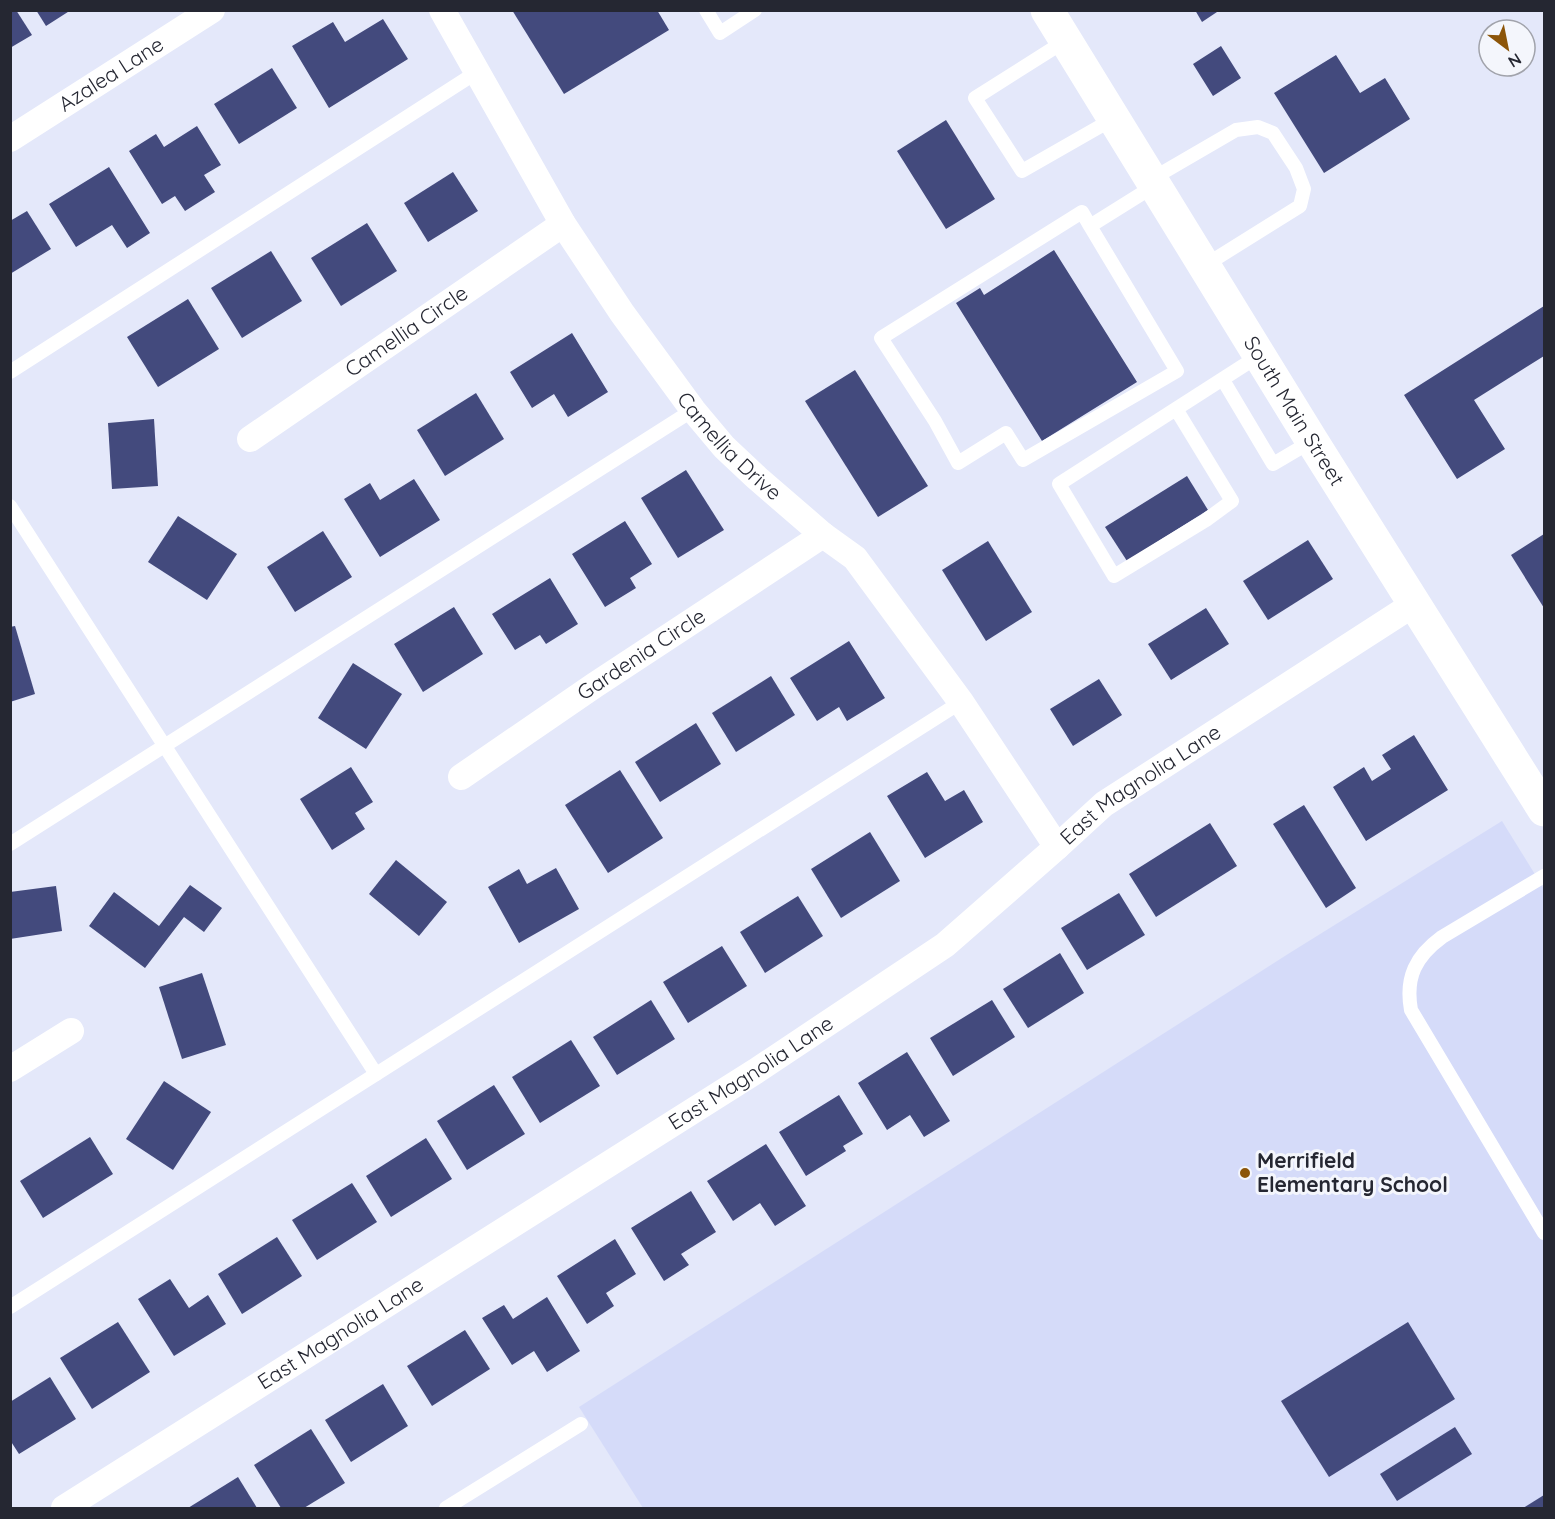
<svg xmlns="http://www.w3.org/2000/svg" width="1555" height="1519" viewBox="0 0 1555 1519" font-family="Quicksand,sans-serif">
	<style>
		.built { fill: #d5dbf9 }
		.building { fill: #434a7d }
		.lines { fill: none; stroke-linecap: round; stroke-linejoin: round }
		.service { stroke: #fff; stroke-width: 14 }
		.minor { stroke: #fff; stroke-width: 26 }
		.secondary { stroke: #fff; stroke-width: 33 }
		.poi-dot { fill: #8c5509; stroke: #f4f6fc; stroke-width: 2 }
		.labels { text-anchor: middle; stroke-width: 6; stroke-linejoin: round; paint-order: stroke }
		.street-label { font-size: 21px; fill: #252732; stroke: #f4f6fc }
		.poi-label { font-size: 21px; font-weight: bold; fill: #252732; stroke: #f4f6fc; text-anchor: start }
	</style>
	<rect width="100%" height="100%" fill="#e4e8fa"/>
	<!-- built -->
	<polygon class="built" points="1502,821 1544,889 1544,1508 643,1508 579,1407 1288,954"/>
	<!-- building -->
	<g class="building">
		<polygon points="10,10 16,10 32,35 10,48"/>
		<polygon points="36,10 71,10 46,26"/>
		<polygon points="512,10 657,10 669,30 564,94"/>
		<polygon points="1195,10 1220,10 1202,22"/>
		<polygon points="383,19 408,59 329,108 292,46 333,22 345,42"/>
		<polygon points="1221,46 1241,78 1213,96 1193,64"/>
		<polygon points="1336,55 1360,93 1385,78 1410,119 1324,173 1274,93"/>
		<polygon points="272,68 297,108 239,144 214,104"/>
		<polygon points="946,120 995,199 946,229 897,151"/>
		<polygon points="197,126 221,165 204,175 215,192 185,211 175,196 162,204 129,151 156,134 164,147"/>
		<polygon points="109,167 150,233 127,248 112,225 76,247 49,204"/>
		<polygon points="453,172 478,211 428,242 404,203"/>
		<polygon points="27,211 51,249 10,274 10,221"/>
		<polygon points="367,223 397,271 341,306 311,258"/>
		<polygon points="1054,250 1137,382 1042,441 956,303 980,288 984,295"/>
		<polygon points="271,251 302,301 242,338 211,288"/>
		<polygon points="188,299 219,349 158,387 127,337"/>
		<polygon points="1544,306 1544,356 1474,400 1505,449 1457,479 1404,395"/>
		<polygon points="572,333 608,392 568,417 554,394 532,408 510,372"/>
		<polygon points="855,370 928,486 878,517 805,401"/>
		<polygon points="476,393 504,439 445,476 417,430"/>
		<polygon points="154,419 158,486 112,489 108,423"/>
		<polygon points="686,470 724,530 678,558 641,498"/>
		<polygon points="1187,476 1208,510 1127,561 1105,527"/>
		<polygon points="414,479 440,520 380,557 344,499 370,483 380,500"/>
		<polygon points="178,516 237,554 207,600 148,562"/>
		<polygon points="625,521 652,564 630,578 636,588 605,607 572,554"/>
		<polygon points="323,531 352,577 295,612 267,567"/>
		<polygon points="1544,534 1544,608 1511,555"/>
		<polygon points="1308,540 1333,579 1268,620 1243,581"/>
		<polygon points="988,541 1032,612 986,641 942,570"/>
		<polygon points="550,578 578,624 546,644 540,635 515,650 492,614"/>
		<polygon points="454,607 483,654 423,692 394,644"/>
		<polygon points="1206,608 1229,644 1171,680 1148,644"/>
		<polygon points="15,626 35,694 10,702 10,627"/>
		<polygon points="849,641 885,698 847,721 839,707 817,721 790,678"/>
		<polygon points="353,663 402,694 366,749 318,718"/>
		<polygon points="771,676 795,715 736,752 712,713"/>
		<polygon points="1099,679 1122,715 1073,746 1050,709"/>
		<polygon points="696,723 721,764 660,802 635,762"/>
		<polygon points="1414,735 1448,790 1366,841 1333,787 1364,767 1372,781 1391,769 1382,755"/>
		<polygon points="351,767 373,802 355,813 365,829 332,850 300,799"/>
		<polygon points="620,770 663,838 608,873 565,805"/>
		<polygon points="927,772 945,801 964,790 983,822 925,858 887,796"/>
		<polygon points="1304,805 1356,888 1326,908 1273,824"/>
		<polygon points="1210,823 1237,866 1156,917 1129,874"/>
		<polygon points="870,832 900,881 841,918 811,869"/>
		<polygon points="396,860 447,902 419,936 369,894"/>
		<polygon points="556,868 579,909 519,943 488,887 519,869 527,884"/>
		<polygon points="190,885 222,908 204,932 184,917 145,968 89,926 114,892 159,926"/>
		<polygon points="56,886 62,931 10,939 10,892"/>
		<polygon points="1119,893 1145,935 1087,970 1061,928"/>
		<polygon points="798,896 823,936 765,973 740,932"/>
		<polygon points="722,946 747,986 688,1023 663,982"/>
		<polygon points="1060,953 1084,993 1028,1028 1003,989"/>
		<polygon points="202,973 226,1045 182,1059 159,987"/>
		<polygon points="651,1000 675,1039 617,1075 593,1037"/>
		<polygon points="992,1000 1015,1037 953,1076 930,1038"/>
		<polygon points="571,1040 600,1086 540,1123 512,1077"/>
		<polygon points="907,1052 950,1121 924,1137 910,1115 887,1130 858,1083"/>
		<polygon points="164,1081 211,1112 173,1170 126,1139"/>
		<polygon points="494,1085 525,1134 467,1170 437,1121"/>
		<polygon points="839,1095 863,1134 843,1146 846,1151 806,1176 779,1132"/>
		<polygon points="90,1137 113,1174 43,1218 20,1181"/>
		<polygon points="426,1138 452,1179 391,1217 366,1176"/>
		<polygon points="766,1144 806,1206 775,1226 760,1203 733,1221 707,1181"/>
		<polygon points="352,1183 377,1222 317,1260 292,1220"/>
		<polygon points="691,1191 716,1232 681,1254 689,1265 664,1281 631,1228"/>
		<polygon points="277,1237 302,1276 242,1314 218,1274"/>
		<polygon points="615,1239 636,1274 606,1293 614,1306 587,1324 557,1276"/>
		<polygon points="170,1279 189,1308 208,1295 226,1324 174,1356 138,1299"/>
		<polygon points="547,1297 580,1351 547,1372 534,1351 512,1365 482,1318 504,1305 513,1319"/>
		<polygon points="118,1322 150,1372 92,1409 60,1358"/>
		<polygon points="1408,1322 1455,1399 1329,1477 1281,1401"/>
		<polygon points="465,1330 490,1369 432,1406 407,1366"/>
		<polygon points="50,1377 76,1419 19,1454 10,1440 10,1402"/>
		<polygon points="383,1384 408,1426 351,1462 325,1420"/>
		<polygon points="1455,1427 1472,1454 1397,1501 1380,1474"/>
		<polygon points="311,1429 345,1483 304,1508 281,1508 254,1465"/>
		<polygon points="238,1477 257,1508 188,1508"/>
		<polygon points="1544,1495 1544,1508 1523,1508"/>
	</g>
	<g class="lines">
		<!-- service -->
		<g class="service">
			<polyline points="706,10 720,33 755,10"/>
			<polyline points="1065,41 975,98 1022,171 1113,119"/>
			<polyline points="1150,180 1236,130 1258,127 1273,133 1296,168 1304,189 1300,206 1204,266"/>
			<polyline points="1090,226 1177,371 1023,460 1006,433 958,463 935,421 881,338 1082,212 1090,226 1154,186"/>
			<polyline points="10,372 477,72"/>
			<polyline points="1223,380 1273,464 1312,441"/>
			<polyline points="1176,409 1232,501 1206,520 1114,576 1059,484 1260,355"/>
			<polyline points="10,506 376,1074"/>
			<polyline points="10,844 693,410"/>
			<path d="M 1544,876 L 1442,937 C 1416,956 1405,977 1411,1010 L 1544,1233"/>
			<polyline points="10,1307 961,702"/>
			<polyline points="446,1508 581,1424"/>
		</g>
		<!-- minor -->
		<g class="minor">
			<path id="s1" d="M 442,10 L 563,224 L 622,313 L 693,410 L 724,447 L 757,478 L 823,535 L 855,558 L 961,702 L 1057,847"/>
			<path id="s2" d="M 10,139 L 212,10"/>
			<path id="s3" d="M 250,439 L 563,224"/>
			<path id="s4" d="M 461,777 L 595,685 L 823,535"/>
			<polyline points="10,1069 71,1031"/>
			<path id="s5" d="M 64,1508 L 756,1071 L 945,945 L 1057,847 L 1104,804 L 1414,604"/>
		</g>
		<!-- secondary -->
		<path class="secondary" id="s6" d="M 1047,10 L 1312,441 L 1544,810"/>
	</g>
	<!-- markers -->
	<circle class="poi-dot" cx="1245" cy="1173" r="6"/>
	<g class="labels">
		<!-- street labels -->
		<g class="street-label">
			<text dy="7" stroke="none"><textPath href="#s2" startOffset="120">Azalea Lane</textPath></text>
			<text dy="7" stroke="none"><textPath href="#s3" startOffset="190">Camellia Circle</textPath></text>
			<text dy="7" stroke="none"><textPath href="#s6" startOffset="471">South Main Street</textPath></text>
			<text dy="7" stroke="none"><textPath href="#s1" startOffset="524">Camellia Drive</textPath></text>
			<text dy="7" stroke="none"><textPath href="#s4" startOffset="218">Gardenia Circle</textPath></text>
			<text dy="7" stroke="none"><textPath href="#s5" startOffset="1299">East Magnolia Lane</textPath></text>
			<text dy="7" stroke="none"><textPath href="#s5" startOffset="813">East Magnolia Lane</textPath></text>
			<text dy="7" stroke="none"><textPath href="#s5" startOffset="327">East Magnolia Lane</textPath></text>
		</g>
		<!-- poi labels -->
		<g class="poi-label">
			<text x="1257" y="1168">Merrifield<tspan x="1257" dy="24">Elementary School</tspan></text>
		</g>
	</g>
	<!-- border -->
	<rect width="1555" height="1519" fill="none" stroke="#252732" stroke-width="24"/>
	<!-- north arrow -->
	<g transform="translate(1507 48) rotate(148)"><circle r="28" fill="#f4f6fc" stroke="#a1a3ab" stroke-width="1.5"/>
	<path d="M0-4.5L10 22L0 15L-10 22Z" fill="#8c5509"/>
	<text y="-9" font-size="16" font-weight="bold" text-anchor="middle" fill="#252732">N</text>
	</g>
</svg>
